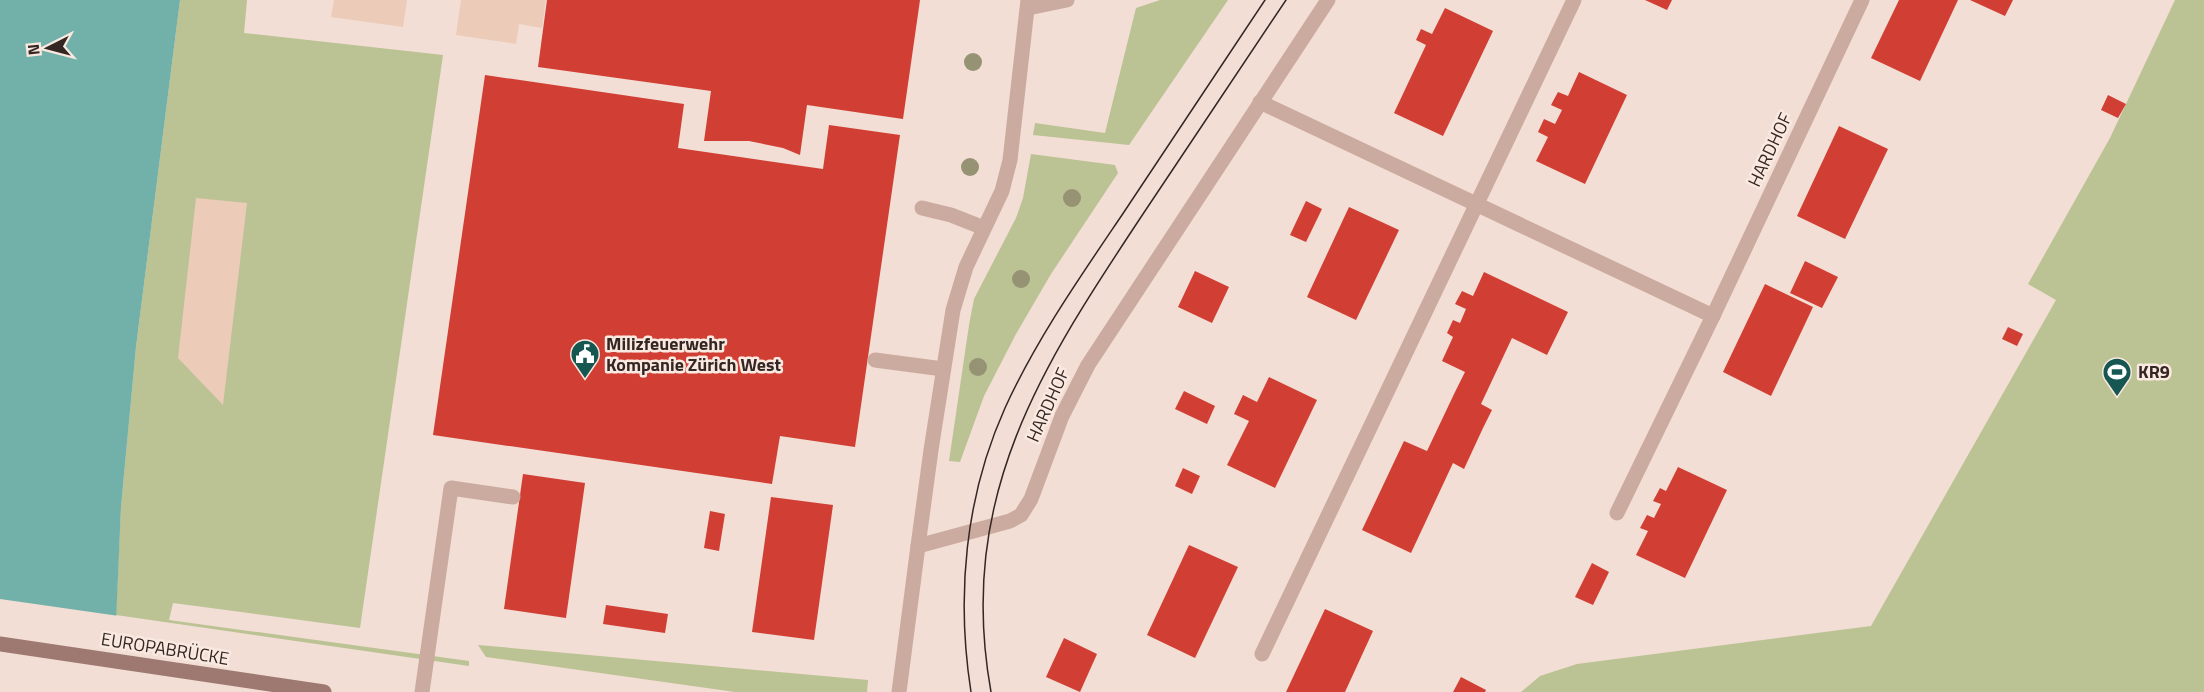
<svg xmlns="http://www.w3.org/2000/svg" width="2204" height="692" viewBox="0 0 2204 692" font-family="'Titillium Web',sans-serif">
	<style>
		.green { fill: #bbc293 }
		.plaza { fill: #ecccb9 }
		.water { fill: #71b1a9 }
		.pier { fill: #f2ded4 }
		.building { fill: #d13e33 }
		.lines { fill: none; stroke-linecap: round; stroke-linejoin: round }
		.lane { stroke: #cbab9f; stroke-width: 15 }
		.street { stroke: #cbab9f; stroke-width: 15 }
		.secondary { stroke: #9e7971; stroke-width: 15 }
		.tram { stroke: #342623; stroke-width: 1.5 }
		.tree { fill: #969274 }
		.labels { text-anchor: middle; stroke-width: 5; stroke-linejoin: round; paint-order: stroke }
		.street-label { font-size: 18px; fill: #342623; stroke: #fae9e0 }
		.poi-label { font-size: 18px; font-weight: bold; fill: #342623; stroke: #fae9e0; text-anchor: start }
	</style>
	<rect width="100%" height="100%" fill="#f2ded4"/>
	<!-- green -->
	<g class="green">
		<polygon points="180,0 247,0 244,33 443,55 360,628 173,603 169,620 469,661 469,666 116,615 121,507 136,347"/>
		<polygon points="1160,0 1228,0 1129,145 1033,135 1035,123 1105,133 1136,8"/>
		<polygon points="2175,0 2204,0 2204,692 1521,692 1540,676 1577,664 1871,626 2056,300 2028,284 2110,138"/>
		<polygon points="1031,154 1115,165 1118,173 1051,274 1016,334 984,396 960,462 949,461 969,325 974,299 1016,218 1023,198"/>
		<polygon points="478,645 868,680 867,692 735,692 486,657"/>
	</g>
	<!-- plaza -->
	<g class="plaza">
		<polygon points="334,0 407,0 403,27 331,17"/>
		<polygon points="461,0 546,0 542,28 519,24 516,44 456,35"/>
		<polygon points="196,198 247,203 223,405 178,358"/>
	</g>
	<!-- water -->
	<polygon class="water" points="0,0 180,0 136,347 121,507 113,692 0,692"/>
	<!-- pier -->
	<polygon class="pier" points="0,599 119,616 116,692 0,692"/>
	<!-- building -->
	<g class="building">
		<polygon points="547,0 920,0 903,119 807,105 800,155 783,148 749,141 704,141 711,91 538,67"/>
		<polygon points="1645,0 1672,0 1667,10"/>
		<polygon points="1899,0 1958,0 1920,81 1871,58"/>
		<polygon points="1970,0 2013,0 2005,16"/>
		<polygon points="1445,8 1493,31 1443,136 1394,113 1426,45 1416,40 1421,29 1432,34"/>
		<polygon points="1579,72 1627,95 1585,184 1536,161 1548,137 1538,132 1544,119 1555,124 1562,110 1551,105 1558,92 1568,96"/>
		<polygon points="485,75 684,104 678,148 823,169 829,125 900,135 855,447 780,436 772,484 433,435"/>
		<polygon points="2108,95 2126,104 2118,118 2101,110"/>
		<polygon points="1839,126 1888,149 1845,239 1797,216"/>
		<polygon points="1306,201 1322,209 1306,242 1290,235"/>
		<polygon points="1349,207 1399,230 1356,320 1307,297"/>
		<polygon points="1805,261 1838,277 1822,308 1790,293"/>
		<polygon points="1195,271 1229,287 1212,323 1178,307"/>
		<polygon points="1484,272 1568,312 1547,355 1512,338 1481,404 1492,410 1483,428 1464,469 1453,463 1411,553 1362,530 1404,441 1427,451 1455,392 1465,372 1442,361 1453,337 1447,333 1453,320 1460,323 1466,309 1455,304 1462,291 1473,296"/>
		<polygon points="1765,284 1813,307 1771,396 1723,372"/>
		<polygon points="2008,327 2023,334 2017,346 2002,339"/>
		<polygon points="1269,377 1317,400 1275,488 1227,465 1249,421 1234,414 1243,395 1257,402"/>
		<polygon points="1184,391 1215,406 1207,424 1175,409"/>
		<polygon points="1678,467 1727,490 1685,578 1636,555 1648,531 1640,528 1647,515 1654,518 1661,504 1653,501 1660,488 1666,491"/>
		<polygon points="1183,468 1200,476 1192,494 1175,486"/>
		<polygon points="523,474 585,483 566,618 504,609"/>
		<polygon points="771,497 833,505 814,640 752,632"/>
		<polygon points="710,511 725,514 719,551 704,548"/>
		<polygon points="1189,545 1238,567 1195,658 1147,635"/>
		<polygon points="1592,563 1609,572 1593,605 1575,597"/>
		<polygon points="606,605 668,614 665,633 603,624"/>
		<polygon points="1325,609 1373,631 1345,692 1286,692"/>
		<polygon points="1064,638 1097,654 1080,692 1046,677"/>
		<polygon points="1461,677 1486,690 1485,692 1453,692"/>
	</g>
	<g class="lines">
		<!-- lane -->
		<g class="lane">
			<polyline points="1028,8 1067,0"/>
			<polyline points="922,208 951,215 984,228"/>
			<polyline points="875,360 943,369"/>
			<polyline points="918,546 931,450 953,310 966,267 1002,191 1010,160 1028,0"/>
			<polyline points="422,692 451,488 513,497"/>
		</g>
		<!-- street -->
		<g class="street">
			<polyline points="1260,102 1713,316"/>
			<polyline points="1617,513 1713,316 1862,0"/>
			<polyline points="1262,654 1574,0"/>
			<polyline points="899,692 918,546 1010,521 1021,515 1031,499 1062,416 1088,365 1328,0"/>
		</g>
		<!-- secondary -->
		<polyline class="secondary" points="0,644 324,692"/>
		<!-- tram -->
		<g class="tram">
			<path d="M 971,692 C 956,596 965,497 1005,408 C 1036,340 1080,277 1122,215 C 1170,143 1217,72 1265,0"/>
			<path d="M 991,692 C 956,496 1042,366 1145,211 C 1192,141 1239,70 1286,0"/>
		</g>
	</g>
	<!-- trees -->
	<g class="tree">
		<circle cx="973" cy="62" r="9"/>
		<circle cx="970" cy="167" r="9"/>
		<circle cx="1072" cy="198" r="9"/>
		<circle cx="1021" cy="279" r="9"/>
		<circle cx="978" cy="367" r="9"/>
	</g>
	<!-- icons -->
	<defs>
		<g id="civic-pin" transform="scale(1.5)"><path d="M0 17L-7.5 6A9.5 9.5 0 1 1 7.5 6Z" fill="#165851" stroke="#fae9e0"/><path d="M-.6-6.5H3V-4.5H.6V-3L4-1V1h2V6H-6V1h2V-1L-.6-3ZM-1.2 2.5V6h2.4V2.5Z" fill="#fff"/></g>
		<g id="stadium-pin" transform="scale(1.5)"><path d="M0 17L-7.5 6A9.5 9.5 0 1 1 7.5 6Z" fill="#165851" stroke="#fae9e0"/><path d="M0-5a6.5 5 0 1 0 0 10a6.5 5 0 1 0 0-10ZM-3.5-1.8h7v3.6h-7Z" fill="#fff"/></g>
	</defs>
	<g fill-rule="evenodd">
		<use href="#civic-pin" x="585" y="354"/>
		<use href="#stadium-pin" x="2117" y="372"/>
	</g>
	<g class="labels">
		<!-- street labels -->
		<g class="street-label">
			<text transform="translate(1770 150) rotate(-65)" y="6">HARDHOF</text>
			<text transform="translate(1048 405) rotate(-66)" y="6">HARDHOF</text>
			<text transform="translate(165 649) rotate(9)" y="6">EUROPABRÜCKE</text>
		</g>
		<!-- poi labels -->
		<g class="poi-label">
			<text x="606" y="350">Milizfeuerwehr<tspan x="606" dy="21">Kompanie Zürich West</tspan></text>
			<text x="2138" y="378">KR9</text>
		</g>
	</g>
	<!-- north arrow -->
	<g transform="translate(48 48) rotate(264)" stroke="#fae9e0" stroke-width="4.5" paint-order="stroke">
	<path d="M0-4.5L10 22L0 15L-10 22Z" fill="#342623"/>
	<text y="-9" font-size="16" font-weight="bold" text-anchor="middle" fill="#342623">N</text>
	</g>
</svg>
